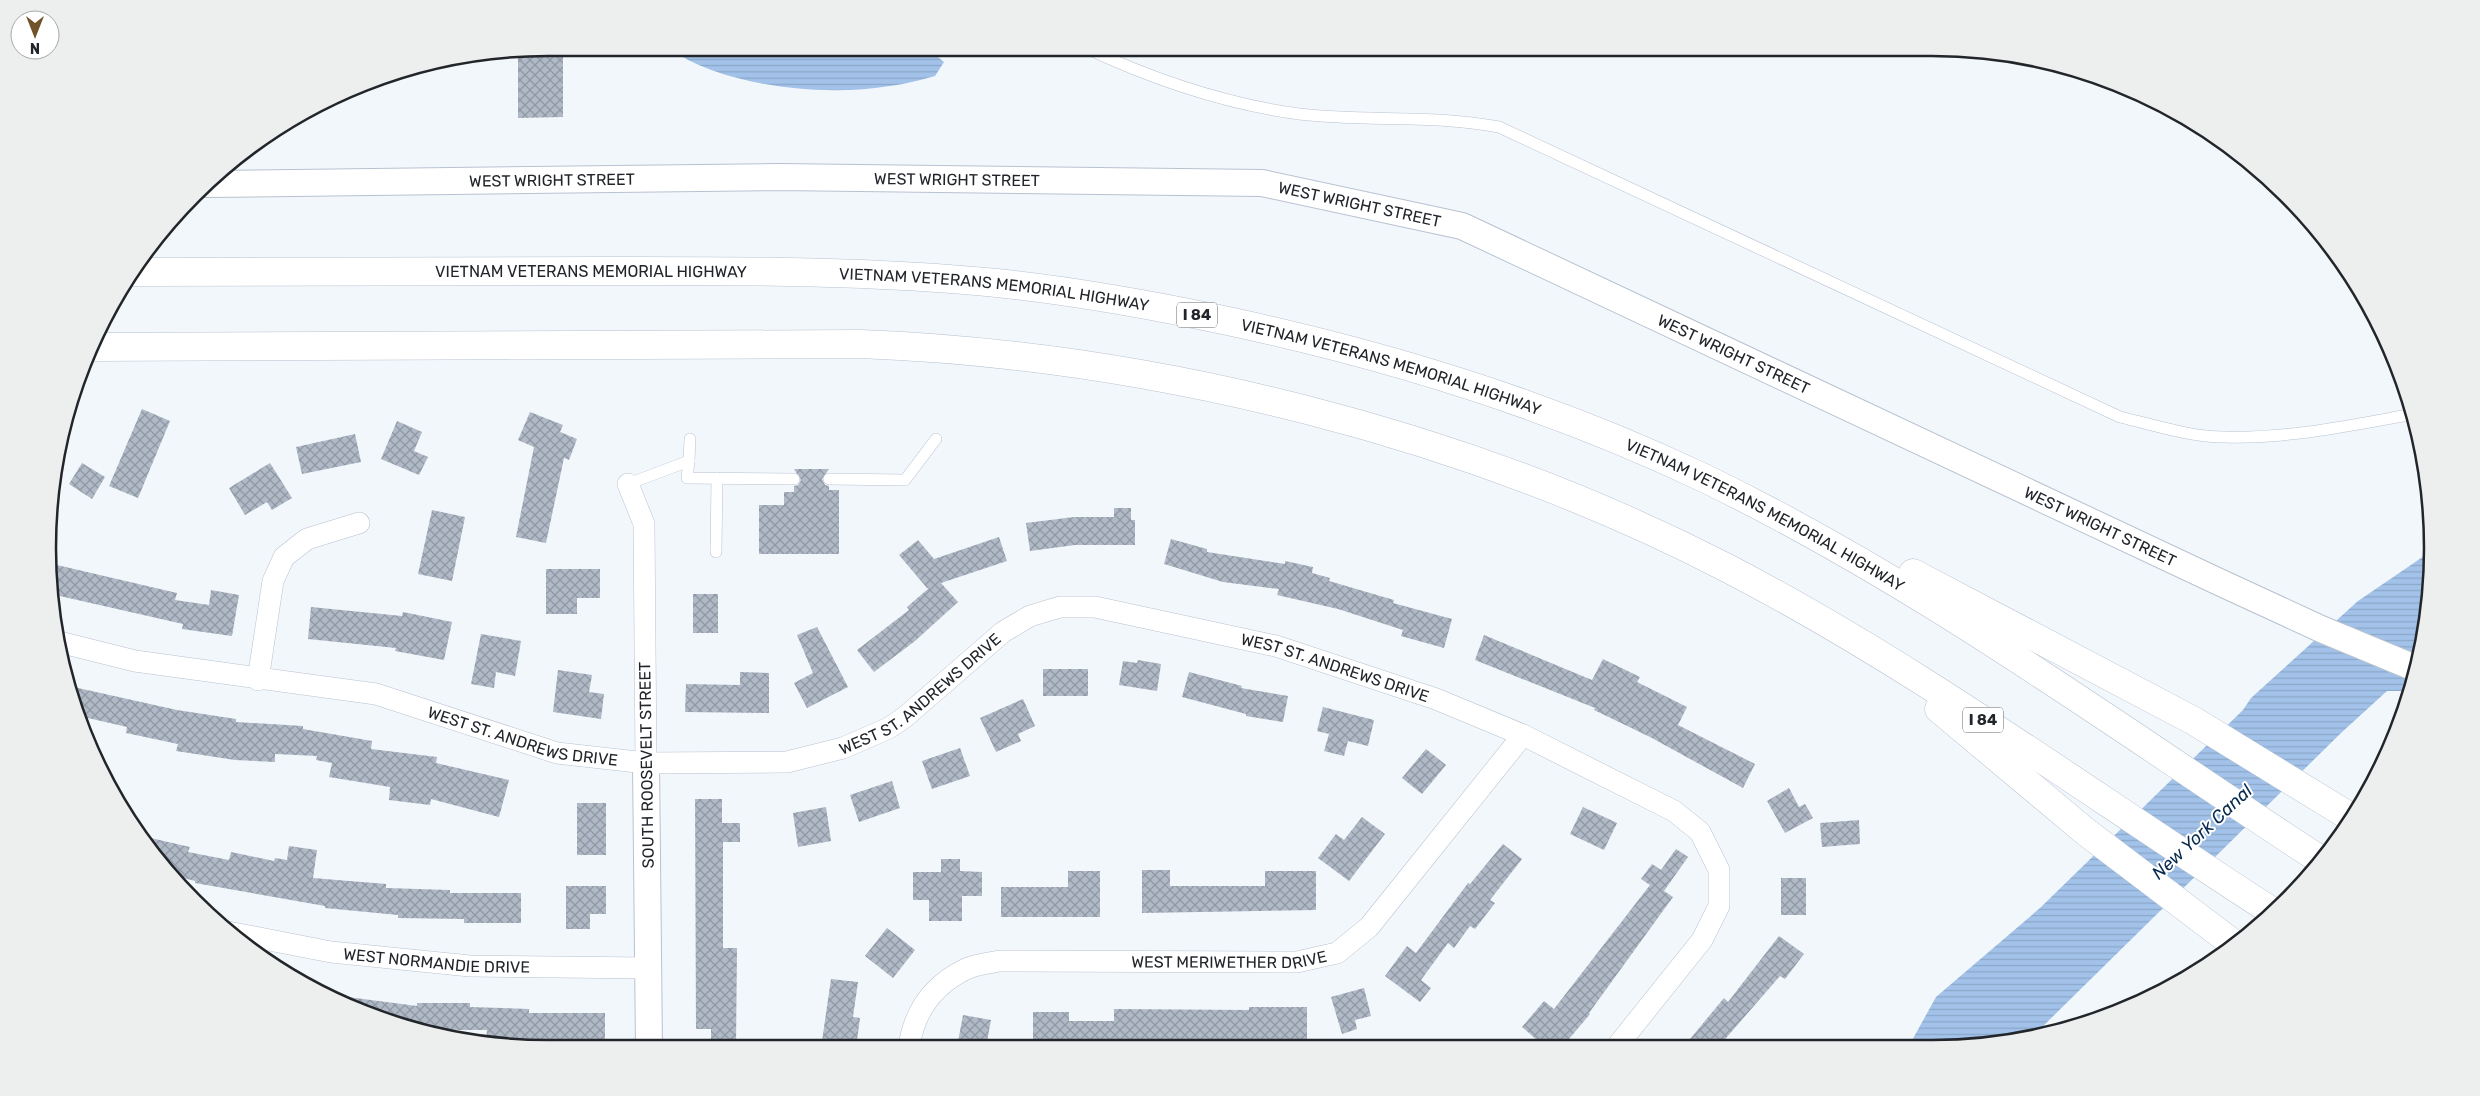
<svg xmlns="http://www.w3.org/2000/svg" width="2480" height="1096" viewBox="0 0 2480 1096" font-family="Rubik,sans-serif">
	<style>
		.water { fill: url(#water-rules) }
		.building { fill: url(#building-cross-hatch) }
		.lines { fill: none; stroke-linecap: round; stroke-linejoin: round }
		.service-casing { stroke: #b8c2d0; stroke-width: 12 }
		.minor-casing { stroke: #b8c2d0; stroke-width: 22 }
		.tertiary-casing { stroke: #b8c2d0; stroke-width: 28 }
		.motorway-casing { stroke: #b8c2d0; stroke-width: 29 }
		.service { stroke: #fff; stroke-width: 11 }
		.minor { stroke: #fff; stroke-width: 21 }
		.tertiary { stroke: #fff; stroke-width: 26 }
		.motorway { stroke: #fff; stroke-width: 28 }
		.labels { text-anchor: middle; stroke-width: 4; stroke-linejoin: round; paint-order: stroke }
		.shield { fill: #fff; stroke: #64676b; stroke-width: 1 }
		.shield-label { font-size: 15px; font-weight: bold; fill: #22262b }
		.street-label { font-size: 16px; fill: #22262b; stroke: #fff }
		.water-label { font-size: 18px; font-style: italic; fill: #082a4e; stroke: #fff }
		.rim { fill: none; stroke: #22262b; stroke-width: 2.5 }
	</style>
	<defs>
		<pattern id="water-rules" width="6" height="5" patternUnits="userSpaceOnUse" patternTransform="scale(1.25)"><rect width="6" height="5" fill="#a2c2e9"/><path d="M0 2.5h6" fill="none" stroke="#8ba7c8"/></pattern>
		<pattern id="building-cross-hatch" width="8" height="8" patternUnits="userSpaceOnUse" patternTransform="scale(1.25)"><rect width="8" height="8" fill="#b0bac7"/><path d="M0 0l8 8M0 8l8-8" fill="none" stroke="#8f97a2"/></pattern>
	</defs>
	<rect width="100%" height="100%" fill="#f2f7fc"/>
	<!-- water -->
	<g class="water">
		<path d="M 668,48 L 927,48 L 944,62 L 935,76 C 921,80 905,84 890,86 C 823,97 724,87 668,48 Z"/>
		<path d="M 2430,552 C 2429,588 2428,663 2405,691 L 2387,691 L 2341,733 L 2035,1034 L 1998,1044 L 1910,1044 L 1936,997 L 2040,908 L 2243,710 L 2251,698 L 2358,601 Z"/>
	</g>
	<!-- building -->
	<g class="building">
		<polygon points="548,48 563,48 563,117 518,118 518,50"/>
		<polygon points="142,409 170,421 138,498 109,486"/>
		<polygon points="530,412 563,425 560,432 577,439 569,460 564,458 546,543 516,537 534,447 518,440"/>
		<polygon points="397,421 422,432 414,451 428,457 419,475 381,459"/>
		<polygon points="355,434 361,462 302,474 296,447"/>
		<polygon points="82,463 105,477 92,499 69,484"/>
		<polygon points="270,463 292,498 272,510 267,502 245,515 229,488"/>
		<polygon points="794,469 829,469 822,479 825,485 829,486 829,490 839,490 839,554 759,554 759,505 784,505 784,492 794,492 794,486 798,485 801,480"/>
		<polygon points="1114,508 1131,508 1131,520 1135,520 1135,545 1075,545 1030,551 1026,523 1074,517 1114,517"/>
		<polygon points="432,510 465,517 452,581 418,574"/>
		<polygon points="999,537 1007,561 941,583 958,602 915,641 874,672 857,650 909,610 907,607 929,588 927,588 899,555 918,540 934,559"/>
		<polygon points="1171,539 1207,549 1207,552 1285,564 1285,561 1313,567 1312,573 1330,578 1329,581 1394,600 1393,603 1452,619 1444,648 1401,636 1403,630 1338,609 1277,595 1279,589 1223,582 1164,564"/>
		<polygon points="57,565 177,593 175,600 209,605 211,590 239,595 232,636 182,629 183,624 51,594"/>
		<polygon points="546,569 600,569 600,598 577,598 577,614 546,614"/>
		<rect x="693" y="594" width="25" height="39"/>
		<polygon points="311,607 402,616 403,612 452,622 444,660 395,651 396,648 308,639"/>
		<polygon points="817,627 848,687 807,708 794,683 813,673 797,635"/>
		<polygon points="481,634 521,641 515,676 496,672 494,688 471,684"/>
		<polygon points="1484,635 1592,680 1603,659 1640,677 1637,682 1687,707 1678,725 1755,764 1743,788 1650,737 1594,710 1595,708 1475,660"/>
		<polygon points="1138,660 1161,664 1157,691 1119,685 1123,661 1137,663"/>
		<rect x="1043" y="669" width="45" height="27"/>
		<polygon points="558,670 592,675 589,692 604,694 601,719 553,712"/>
		<polygon points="740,672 769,673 769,713 685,712 686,684 740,685"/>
		<polygon points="1189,672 1242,686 1241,688 1288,696 1283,722 1246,716 1246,714 1182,697"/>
		<polygon points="69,686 177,710 236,719 236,722 303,726 303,729 372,741 371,749 437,757 436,763 509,780 499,817 431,799 430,805 389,800 390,787 329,777 332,763 316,760 317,756 275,754 275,762 235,760 176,751 178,744 126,733 127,727 88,718 85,733 74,709"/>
		<polygon points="1023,699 1035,726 1018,734 1021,741 996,752 980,718"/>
		<polygon points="1323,707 1374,720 1368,746 1348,741 1344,756 1324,751 1329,734 1317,731"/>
		<polygon points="960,748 970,776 932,789 922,761"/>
		<polygon points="1426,749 1446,765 1422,794 1402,778"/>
		<polygon points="892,781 900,808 859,822 850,795"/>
		<polygon points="1789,788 1799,807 1805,804 1813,818 1785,833 1767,801"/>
		<polygon points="695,799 722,799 722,823 740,823 740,842 723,842 723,948 737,948 736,1043 711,1043 711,1029 696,1029"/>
		<rect x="577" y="803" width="29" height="52"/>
		<polygon points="826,807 831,841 798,847 793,813"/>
		<polygon points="1583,807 1617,823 1604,850 1570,834"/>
		<polygon points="1362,817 1385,834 1349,881 1318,858 1336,834 1344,840"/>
		<polygon points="1859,820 1860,844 1822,847 1820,823"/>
		<polygon points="142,836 190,847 188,852 229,860 231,852 274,861 275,858 287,860 289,846 317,850 313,878 386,884 386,888 450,890 450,893 521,893 521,923 464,923 464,919 398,918 398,915 325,908 325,906 195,883 195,881 169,874"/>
		<polygon points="1503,844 1522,859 1490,900 1495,903 1475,929 1470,926 1454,948 1448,943 1421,980 1431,988 1420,1002 1385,976 1407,946 1416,953 1468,883 1470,884"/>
		<polygon points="1676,849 1688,857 1664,891 1673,897 1589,1013 1590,1014 1564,1045 1544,1046 1522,1027 1544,1001 1554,1009 1650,885 1641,879 1652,864 1661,870"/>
		<polygon points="941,859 960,859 960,871 982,872 982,896 962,896 962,921 929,921 929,900 913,900 913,872 941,872"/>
		<polygon points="1142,870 1170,870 1170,886 1265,886 1265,871 1316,871 1316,910 1142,913"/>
		<polygon points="1068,871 1100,871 1100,917 1001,917 1001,887 1068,887"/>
		<rect x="1781" y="878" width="25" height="37"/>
		<polygon points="566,886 606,886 606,914 590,914 590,929 566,929"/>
		<polygon points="887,928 915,950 893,978 865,956"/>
		<polygon points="1779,936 1804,954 1785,979 1780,976 1720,1045 1685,1045 1724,998 1728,1002"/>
		<polygon points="831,979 858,982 853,1017 860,1018 856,1048 821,1048"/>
		<polygon points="1364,988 1371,1016 1355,1020 1357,1029 1342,1034 1331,997"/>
		<polygon points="340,996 417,1006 417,1003 470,1003 470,1007 529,1009 529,1013 605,1013 605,1048 548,1048 486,1042 487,1030 418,1030 387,1022 339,1000"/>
		<polygon points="1249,1007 1307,1007 1307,1039 1146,1040 1146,1047 1095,1047 1095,1039 1053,1039 1053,1047 1033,1047 1033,1012 1069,1012 1069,1021 1114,1021 1114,1009 1249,1010"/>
		<polygon points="963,1015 991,1020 986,1047 957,1047"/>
	</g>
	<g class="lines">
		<!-- service casing -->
		<g class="service-casing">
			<g id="service">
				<path d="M 1086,48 C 1152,79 1226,104 1299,114 C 1365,122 1433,114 1499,127 L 2120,417 C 2154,425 2190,437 2225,437 C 2288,439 2352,425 2414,414"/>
				<polyline points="689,461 690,439"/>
				<polyline points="829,479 905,480 936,439"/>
				<polyline points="628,484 689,461 687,478 794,479"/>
				<polyline points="716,552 717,478"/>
			</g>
		</g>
		<!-- minor casing -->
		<g class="minor-casing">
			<g id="minor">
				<polyline points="628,484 644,524 646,763"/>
				<path id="s1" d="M 59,642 L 135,661 L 376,694 L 557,753 L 646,763 L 787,762 L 843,748 L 889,728 L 905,717 L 1003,632 L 1030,616 L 1060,607 L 1095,607 L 1276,646 L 1436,699 L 1523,735 L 1674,811 L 1700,832 L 1719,870 L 1719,906 L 1702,940 L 1618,1045"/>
				<polyline points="258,680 273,581 284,557 307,539 359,523"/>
				<path id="s2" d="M 228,932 L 331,952 L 470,966 L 648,968"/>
				<path id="s3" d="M 909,1047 C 914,1012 933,985 966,969 C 976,964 989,963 1000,961 L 1297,962 L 1337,953 L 1369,927 L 1523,735"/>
			</g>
		</g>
		<!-- tertiary casing -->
		<g class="tertiary-casing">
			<g id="tertiary">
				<path id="s4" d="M 206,184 L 779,177 L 1262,183 L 1462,226 L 2217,581 L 2321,629 L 2415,668"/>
				<polyline points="646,763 649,1048"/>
			</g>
		</g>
		<!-- motorway casing -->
		<g class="motorway-casing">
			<g id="motorway">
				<path id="s5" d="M 133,272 C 289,271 445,271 601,271 C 733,271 866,270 997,283 C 1075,291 1152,305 1228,321 C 1391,356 1553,406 1704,478 C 1923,584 2116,727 2319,859"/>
				<path d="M 92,347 L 860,344 C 1152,355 1466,433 1727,568 C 1918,667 2092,796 2273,912"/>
				<polyline points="1913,573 2194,721 2352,818"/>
				<polyline points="1939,709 2086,832 2235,945"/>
			</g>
		</g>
		<!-- service -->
		<use href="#service" class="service"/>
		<!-- minor -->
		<use href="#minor" class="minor"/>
		<!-- tertiary -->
		<use href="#tertiary" class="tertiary"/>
		<!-- motorway -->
		<use href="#motorway" class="motorway"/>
	</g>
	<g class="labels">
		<!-- shield labels -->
		<g class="shield">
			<rect x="1177" y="302.5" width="40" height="25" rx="4"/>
			<rect x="1963" y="707.5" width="40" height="25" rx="4"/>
		</g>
		<g class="shield-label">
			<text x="1197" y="320">I 84</text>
			<text x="1983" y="725">I 84</text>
		</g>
		<!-- street labels -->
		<g class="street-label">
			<text dy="6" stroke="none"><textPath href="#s4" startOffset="346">WEST WRIGHT STREET</textPath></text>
			<text dy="6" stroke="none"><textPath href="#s4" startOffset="751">WEST WRIGHT STREET</textPath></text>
			<text dy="6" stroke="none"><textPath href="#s4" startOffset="1156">WEST WRIGHT STREET</textPath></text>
			<text dy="6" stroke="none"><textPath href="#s5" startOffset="458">VIETNAM VETERANS MEMORIAL HIGHWAY</textPath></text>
			<text dy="6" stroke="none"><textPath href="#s5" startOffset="862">VIETNAM VETERANS MEMORIAL HIGHWAY</textPath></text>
			<text dy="6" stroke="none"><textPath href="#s4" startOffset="1561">WEST WRIGHT STREET</textPath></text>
			<text dy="6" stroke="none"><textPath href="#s5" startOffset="1268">VIETNAM VETERANS MEMORIAL HIGHWAY</textPath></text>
			<text dy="6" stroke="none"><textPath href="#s5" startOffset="1672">VIETNAM VETERANS MEMORIAL HIGHWAY</textPath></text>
			<text dy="6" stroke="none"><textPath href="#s4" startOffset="1966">WEST WRIGHT STREET</textPath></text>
			<text dy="6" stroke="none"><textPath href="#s1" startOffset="1345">WEST ST. ANDREWS DRIVE</textPath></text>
			<text dy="6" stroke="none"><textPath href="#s1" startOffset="895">WEST ST. ANDREWS DRIVE</textPath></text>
			<text dy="6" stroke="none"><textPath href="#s1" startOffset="475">WEST ST. ANDREWS DRIVE</textPath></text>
			<text transform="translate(646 765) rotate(-91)" y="6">SOUTH ROOSEVELT STREET</text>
			<text dy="6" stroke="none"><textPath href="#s3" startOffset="365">WEST MERIWETHER DRIVE</textPath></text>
			<text dy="6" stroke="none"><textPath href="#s2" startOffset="211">WEST NORMANDIE DRIVE</textPath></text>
		</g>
		<!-- water labels -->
		<g class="water-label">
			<text transform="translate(2202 832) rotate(-43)" y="6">New York Canal</text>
		</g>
	</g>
	<!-- crop -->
	<path d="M0 0H2480V1096H0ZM548 56H1932A492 492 0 0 1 2424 548V548A492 492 0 0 1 1932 1040H548A492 492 0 0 1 56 548V548A492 492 0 0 1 548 56Z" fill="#edeeee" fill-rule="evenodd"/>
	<path class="rim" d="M548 56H1932A492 492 0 0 1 2424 548V548A492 492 0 0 1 1932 1040H548A492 492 0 0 1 56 548V548A492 492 0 0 1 548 56Z"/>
	<!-- north arrow -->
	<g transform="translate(35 35) rotate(180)"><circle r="24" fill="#ffffff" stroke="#a7a8aa"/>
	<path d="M0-4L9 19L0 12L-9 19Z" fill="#725228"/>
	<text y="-8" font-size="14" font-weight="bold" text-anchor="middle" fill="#22262b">N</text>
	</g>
</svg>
